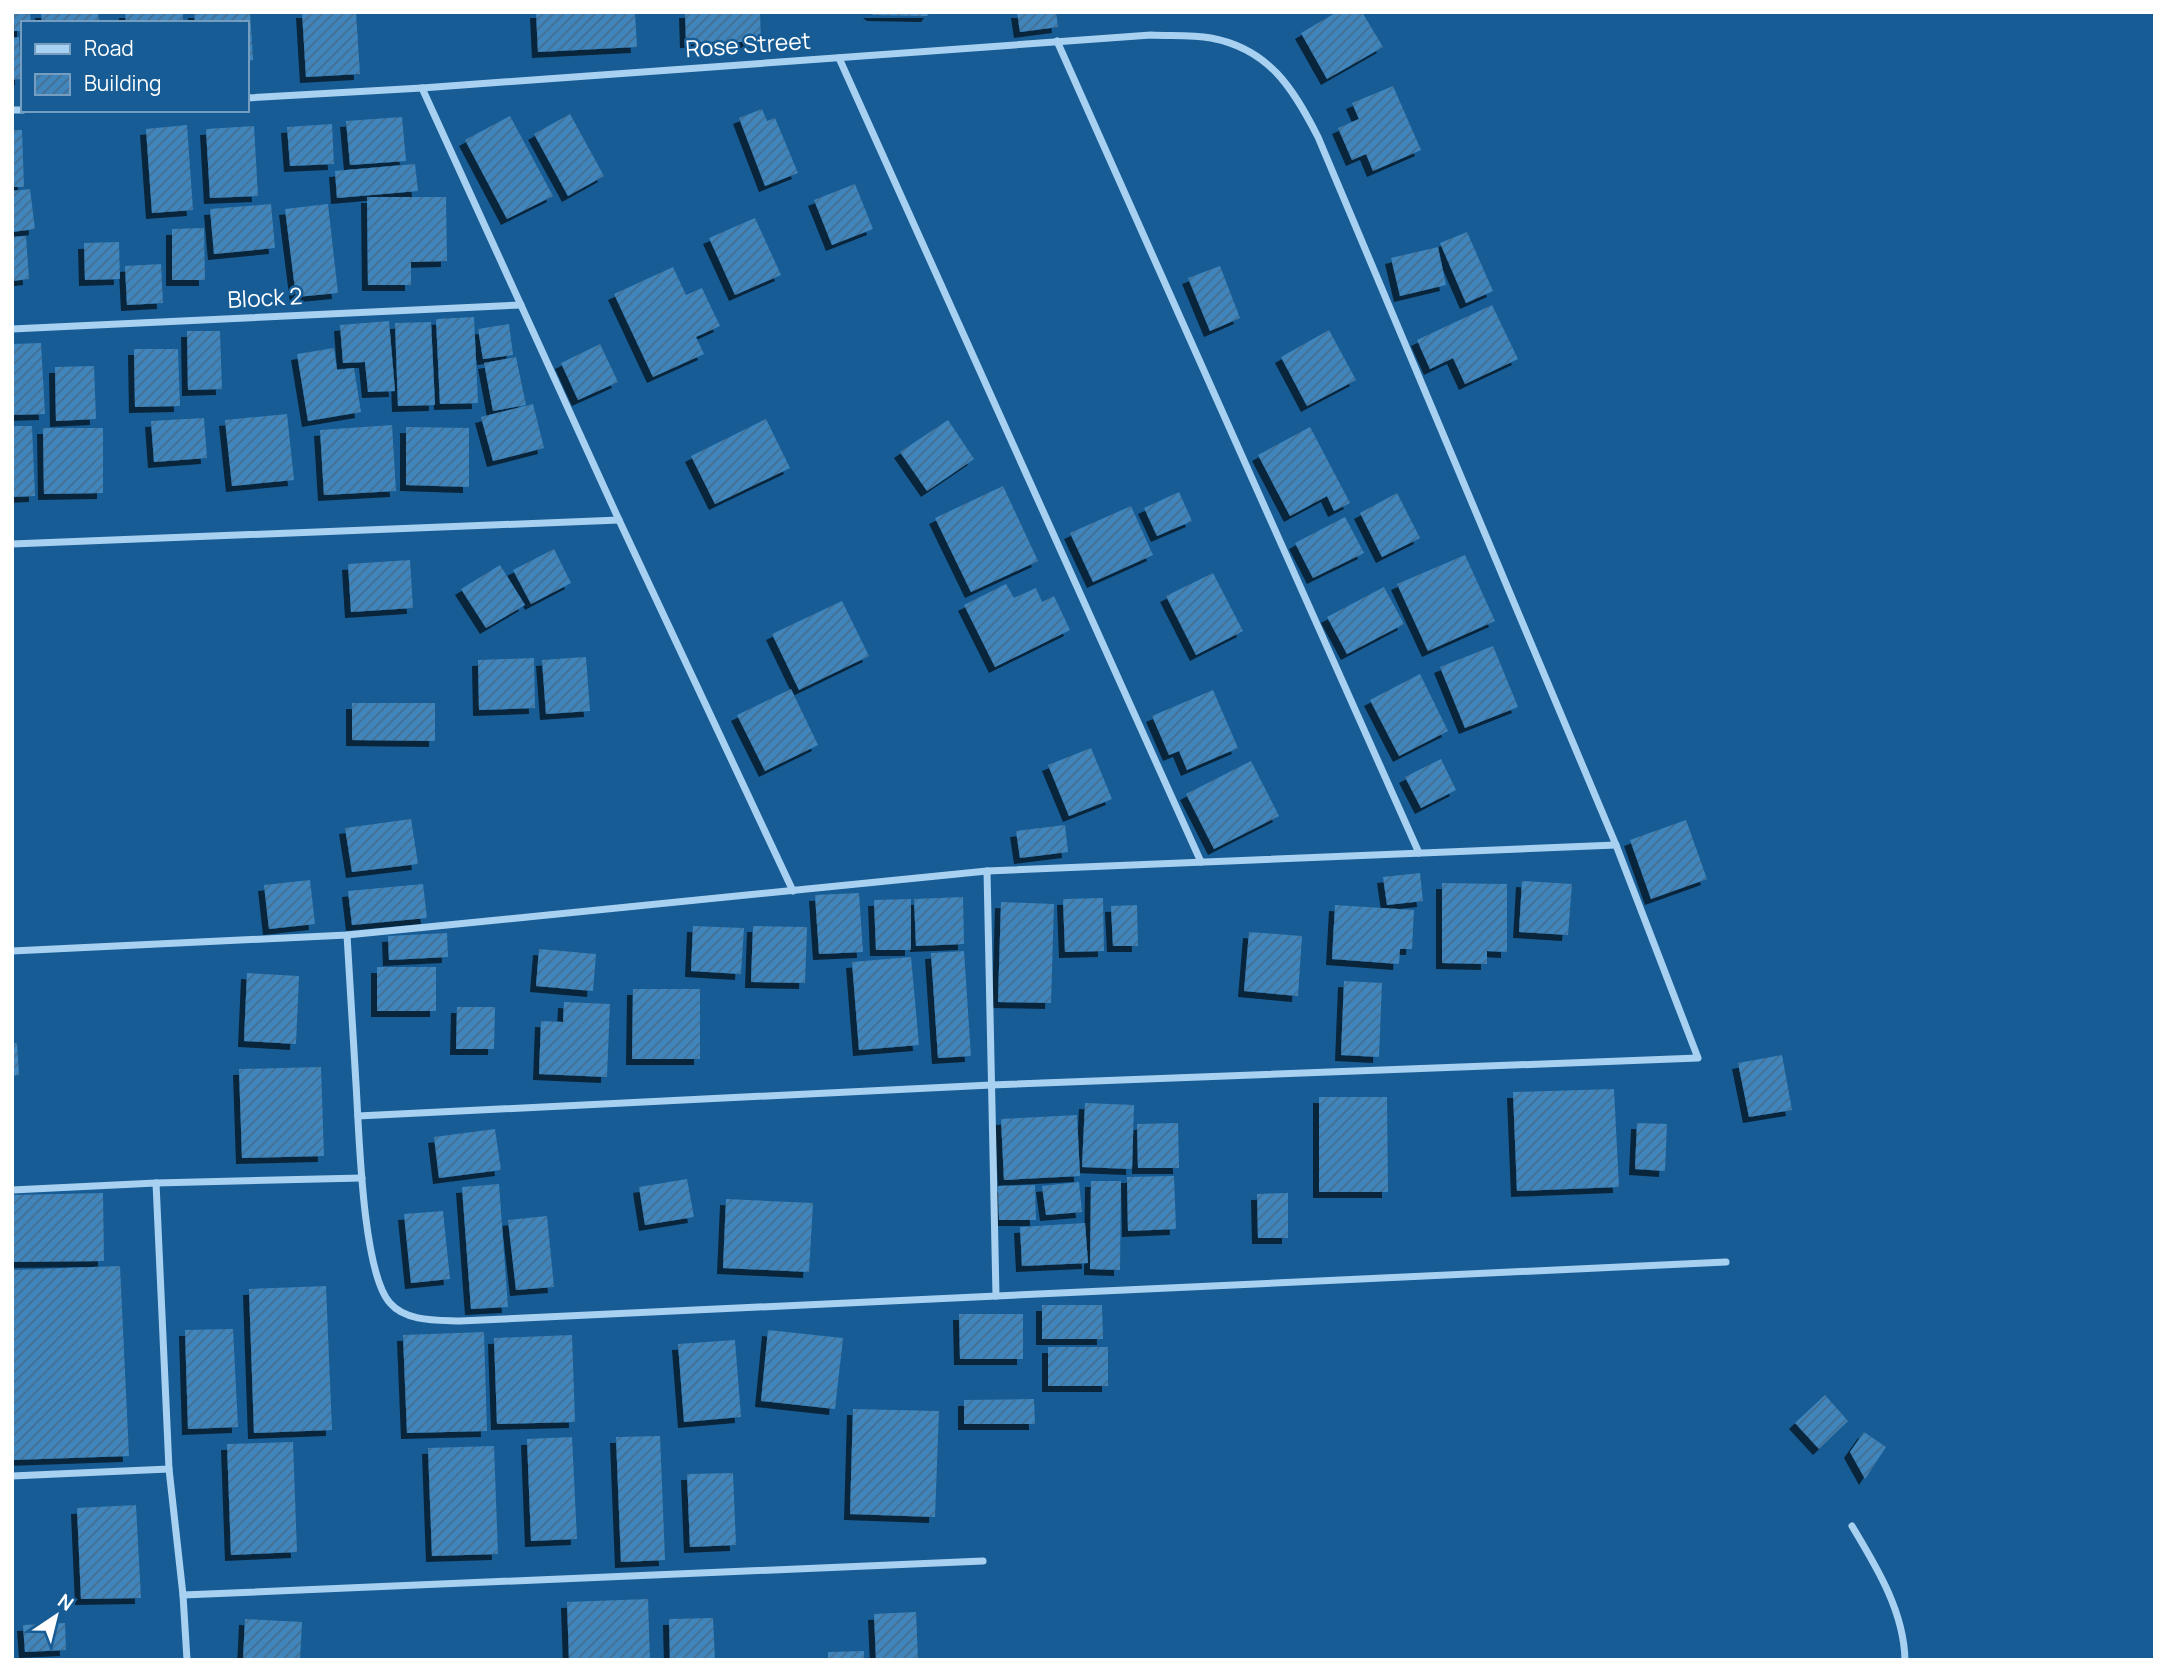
<svg xmlns="http://www.w3.org/2000/svg" width="2167" height="1672" viewBox="0 0 2167 1672" font-family="Manrope,sans-serif">
	<style>
		.building { fill: url(#building-hatch); filter: url(#shadow) }
		.lines { fill: none; stroke-linecap: round; stroke-linejoin: round }
		.minor { stroke: #a8d1f1; stroke-width: 7 }
		.labels { text-anchor: middle; stroke-width: 5; stroke-linejoin: round; paint-order: stroke }
		.street-label { font-size: 23px; fill: #fff; stroke: #175c94 }
	</style>
	<defs>
		<pattern id="building-hatch" width="6" height="6" patternUnits="userSpaceOnUse" patternTransform="scale(1.75)"><rect width="6" height="6" fill="#4085bc"/><path d="M-1 1l2-2M0 6l6-6M5 7l2-2" fill="none" stroke="#456e8f"/></pattern>
		<filter id="shadow"><feDropShadow dx="-6" dy="6" stdDeviation="0" flood-color="#0009"/></filter>
	</defs>
	<rect width="100%" height="100%" fill="#175c94"/>
	<!-- building -->
	<g class="building">
		<polygon points="12,12 30,12 31,23 23,23 23,31 12,31"/>
		<polygon points="41,12 98,12 99,23 42,23"/>
		<polygon points="125,12 183,12 183,23 126,23"/>
		<polygon points="194,12 250,12 253,60 247,61 247,23 195,23"/>
		<polygon points="302,12 356,12 360,74 306,77"/>
		<polygon points="536,12 635,12 637,47 538,52"/>
		<polygon points="685,12 760,12 761,42 686,42"/>
		<polygon points="869,12 930,12 927,16 873,15"/>
		<polygon points="1017,12 1056,12 1058,27 1020,32"/>
		<polygon points="1337,12 1362,12 1383,47 1327,79 1301,33"/>
		<polygon points="19,37 21,79 12,80 12,38"/>
		<polygon points="1393,86 1421,150 1373,171 1366,154 1352,160 1338,128 1359,119 1352,103"/>
		<polygon points="762,109 767,121 775,118 798,173 765,186 739,118"/>
		<polygon points="570,114 604,176 568,196 534,134"/>
		<polygon points="510,116 553,196 507,219 465,140"/>
		<polygon points="402,117 406,161 350,165 346,121"/>
		<polygon points="332,124 334,164 290,166 287,127"/>
		<polygon points="187,125 193,210 152,213 146,129"/>
		<polygon points="254,126 258,196 210,198 206,129"/>
		<polygon points="12,130 22,130 24,187 12,187"/>
		<polygon points="415,164 418,191 337,198 335,171"/>
		<polygon points="855,184 873,229 832,245 814,200"/>
		<polygon points="30,189 35,229 12,232 12,191"/>
		<polygon points="367,197 446,197 447,261 411,262 411,285 368,285"/>
		<polygon points="271,204 275,248 214,254 210,209"/>
		<polygon points="328,204 338,293 296,297 285,209"/>
		<polygon points="755,218 781,275 735,295 709,238"/>
		<polygon points="204,228 205,280 172,280 172,229"/>
		<polygon points="1467,232 1493,291 1466,303 1440,243"/>
		<polygon points="26,236 29,279 12,281 12,237"/>
		<polygon points="119,242 120,279 85,280 84,243"/>
		<polygon points="1438,247 1446,285 1400,296 1391,258"/>
		<polygon points="161,264 163,303 127,305 125,266"/>
		<polygon points="1220,266 1240,318 1210,331 1188,278"/>
		<polygon points="673,267 686,295 702,288 720,326 696,337 704,354 653,377 614,294"/>
		<polygon points="1492,305 1518,359 1465,384 1453,358 1430,369 1417,340"/>
		<polygon points="474,317 478,403 440,404 436,319"/>
		<polygon points="389,321 395,391 368,392 365,362 343,363 340,325"/>
		<polygon points="431,322 435,405 398,406 395,323"/>
		<polygon points="509,324 513,355 483,359 478,329"/>
		<polygon points="1329,330 1356,380 1307,406 1281,357"/>
		<polygon points="187,331 220,331 222,389 188,390"/>
		<polygon points="41,343 45,414 12,415 12,344"/>
		<polygon points="600,344 618,382 578,400 561,363"/>
		<polygon points="334,348 337,370 354,368 361,412 308,421 297,354"/>
		<polygon points="134,349 178,349 180,406 135,407"/>
		<polygon points="516,357 526,405 493,411 484,363"/>
		<polygon points="94,366 96,419 56,421 55,367"/>
		<polygon points="533,404 544,448 493,461 481,417"/>
		<polygon points="287,414 294,480 232,486 225,420"/>
		<polygon points="204,418 207,458 154,462 151,421"/>
		<polygon points="766,419 790,468 715,504 691,456"/>
		<polygon points="948,420 974,459 927,491 900,452"/>
		<polygon points="392,425 396,491 324,495 320,430"/>
		<polygon points="12,426 32,426 35,496 12,497"/>
		<polygon points="406,427 469,428 469,487 406,485"/>
		<polygon points="1310,427 1350,503 1334,511 1327,496 1290,516 1258,455"/>
		<polygon points="43,428 103,428 103,493 44,494"/>
		<polygon points="1003,486 1038,561 971,592 935,518"/>
		<polygon points="1179,492 1192,521 1157,536 1144,508"/>
		<polygon points="1397,493 1420,538 1382,557 1360,513"/>
		<polygon points="1131,506 1153,555 1093,582 1070,533"/>
		<polygon points="1345,517 1364,553 1313,578 1295,543"/>
		<polygon points="554,549 571,583 531,604 513,570"/>
		<polygon points="1465,555 1495,621 1428,651 1397,584"/>
		<polygon points="410,560 413,608 351,612 348,564"/>
		<polygon points="500,565 525,605 486,628 461,589"/>
		<polygon points="1213,573 1243,631 1196,655 1166,596"/>
		<polygon points="1006,584 1014,598 1036,588 1042,602 1054,596 1070,630 995,667 964,605"/>
		<polygon points="1384,587 1404,624 1347,654 1327,617"/>
		<polygon points="842,601 869,656 799,690 772,634"/>
		<polygon points="1493,646 1518,707 1465,728 1440,667"/>
		<polygon points="586,657 590,711 546,714 542,660"/>
		<polygon points="534,658 535,708 479,710 478,660"/>
		<polygon points="1420,674 1448,731 1399,756 1370,700"/>
		<polygon points="791,689 818,745 765,771 737,715"/>
		<polygon points="1213,690 1238,748 1187,770 1179,751 1169,755 1152,716"/>
		<polygon points="352,703 435,703 435,741 352,740"/>
		<polygon points="1091,748 1112,799 1069,816 1048,765"/>
		<polygon points="1441,759 1456,790 1421,808 1405,777"/>
		<polygon points="1251,761 1279,816 1214,849 1186,794"/>
		<polygon points="411,819 418,864 352,872 345,828"/>
		<polygon points="1686,820 1707,879 1651,899 1630,840"/>
		<polygon points="1065,825 1068,852 1020,858 1016,831"/>
		<polygon points="1420,873 1423,901 1387,905 1383,877"/>
		<polygon points="310,880 315,924 269,929 264,885"/>
		<polygon points="1522,881 1572,884 1568,935 1519,932"/>
		<polygon points="1442,883 1507,884 1507,952 1487,951 1487,964 1442,963"/>
		<polygon points="423,884 427,918 352,925 348,891"/>
		<polygon points="859,893 863,952 819,954 815,895"/>
		<polygon points="963,897 964,944 916,946 914,899"/>
		<polygon points="1103,898 1104,951 1065,952 1063,899"/>
		<polygon points="911,899 911,950 876,950 874,900"/>
		<polygon points="1001,902 1054,904 1051,1003 998,1002"/>
		<polygon points="1137,905 1138,946 1113,946 1111,906"/>
		<polygon points="1335,905 1414,910 1412,949 1400,949 1399,964 1332,959"/>
		<polygon points="693,926 744,928 741,974 691,971"/>
		<polygon points="753,926 807,927 805,983 751,982"/>
		<polygon points="1249,932 1302,936 1298,996 1244,991"/>
		<polygon points="447,933 448,957 389,960 388,936"/>
		<polygon points="539,949 596,954 593,991 536,986"/>
		<polygon points="964,951 971,1056 938,1058 931,953"/>
		<polygon points="911,957 919,1045 859,1050 852,962"/>
		<rect x="377" y="967" width="59" height="44"/>
		<polygon points="247,973 299,976 296,1044 244,1041"/>
		<polygon points="1344,981 1382,983 1379,1057 1341,1055"/>
		<polygon points="633,989 700,989 700,1059 632,1059"/>
		<polygon points="564,1002 610,1004 607,1077 539,1074 541,1021 563,1022"/>
		<polygon points="457,1007 495,1007 494,1049 456,1049"/>
		<polygon points="12,1043 17,1043 19,1075 12,1076"/>
		<polygon points="1782,1055 1792,1110 1749,1117 1738,1063"/>
		<polygon points="321,1067 324,1156 242,1158 239,1069"/>
		<polygon points="1614,1089 1619,1187 1517,1191 1513,1092"/>
		<polygon points="1319,1097 1387,1097 1388,1192 1319,1192"/>
		<polygon points="1085,1103 1134,1105 1132,1169 1082,1167"/>
		<polygon points="1077,1115 1080,1176 1004,1180 1001,1119"/>
		<polygon points="1178,1123 1179,1168 1138,1168 1137,1124"/>
		<polygon points="1637,1123 1667,1124 1665,1171 1635,1169"/>
		<polygon points="495,1129 501,1170 439,1178 434,1137"/>
		<polygon points="1174,1176 1176,1229 1128,1231 1127,1177"/>
		<polygon points="687,1179 694,1217 645,1225 639,1187"/>
		<polygon points="1091,1181 1121,1181 1120,1270 1090,1269"/>
		<polygon points="1079,1182 1082,1212 1046,1215 1042,1186"/>
		<polygon points="499,1184 508,1307 471,1309 462,1187"/>
		<polygon points="1035,1185 1036,1220 999,1220 998,1186"/>
		<polygon points="103,1193 104,1261 12,1262 12,1195"/>
		<polygon points="1288,1193 1288,1238 1258,1238 1257,1194"/>
		<polygon points="726,1199 813,1203 809,1272 723,1268"/>
		<polygon points="443,1211 450,1279 411,1283 404,1214"/>
		<polygon points="547,1216 554,1287 516,1290 508,1220"/>
		<polygon points="1085,1223 1088,1263 1022,1266 1020,1227"/>
		<polygon points="120,1266 129,1456 12,1460 12,1270"/>
		<polygon points="326,1286 332,1430 254,1433 249,1289"/>
		<polygon points="1042,1305 1102,1305 1103,1339 1042,1339"/>
		<polygon points="959,1314 1023,1314 1023,1359 960,1359"/>
		<polygon points="233,1329 238,1427 188,1429 185,1330"/>
		<polygon points="768,1330 843,1338 835,1409 761,1401"/>
		<polygon points="484,1332 487,1431 407,1433 403,1335"/>
		<polygon points="572,1335 575,1422 497,1424 494,1338"/>
		<polygon points="735,1340 741,1417 684,1422 678,1344"/>
		<rect x="1048" y="1347" width="60" height="39"/>
		<polygon points="1825,1395 1848,1421 1819,1449 1795,1423"/>
		<polygon points="1034,1399 1035,1424 964,1424 964,1400"/>
		<polygon points="853,1409 939,1411 935,1517 850,1514"/>
		<polygon points="1864,1432 1886,1447 1865,1479 1850,1452"/>
		<polygon points="660,1436 665,1560 621,1562 616,1437"/>
		<polygon points="572,1437 577,1539 531,1541 527,1439"/>
		<polygon points="293,1442 297,1552 231,1555 227,1444"/>
		<polygon points="494,1446 498,1554 432,1556 428,1448"/>
		<polygon points="733,1473 736,1545 690,1547 687,1474"/>
		<polygon points="136,1505 141,1598 81,1599 77,1508"/>
		<polygon points="648,1599 650,1660 569,1660 567,1602"/>
		<polygon points="916,1612 918,1660 876,1660 874,1614"/>
		<polygon points="713,1618 715,1660 670,1660 669,1619"/>
		<polygon points="245,1619 302,1622 300,1660 243,1660"/>
		<polygon points="65,1623 66,1650 25,1652 23,1625"/>
		<polygon points="864,1651 864,1660 828,1660 828,1652"/>
	</g>
	<g class="lines">
		<!-- minor -->
		<g class="minor">
			<polyline points="1057,41 1419,853"/>
			<polyline points="839,58 1201,862"/>
			<polyline points="422,88 619,520 793,891"/>
			<path d="M 247,98 L 422,88 L 1151,35 C 1171,36 1192,35 1211,38 C 1269,49 1293,88 1318,137 L 1616,845 L 1698,1058 L 991,1085 L 358,1116"/>
			<polyline points="12,110 23,110"/>
			<polyline points="12,329 521,305"/>
			<polyline points="12,544 619,520"/>
			<polyline points="987,871 996,1296"/>
			<path d="M 347,935 C 350,984 353,1034 356,1084 C 359,1129 362,1272 390,1303 C 406,1322 438,1320 460,1321 L 1726,1262"/>
			<polyline points="12,951 347,935 987,871 1616,845"/>
			<polyline points="156,1183 169,1469 183,1595 187,1660"/>
			<polyline points="12,1190 156,1183 362,1178"/>
			<polyline points="12,1476 169,1469"/>
			<path d="M 1852,1526 C 1876,1566 1904,1611 1905,1660"/>
			<polyline points="183,1595 983,1561"/>
		</g>
	</g>
	<g class="labels">
		<!-- street labels -->
		<g class="street-label">
			<text transform="translate(748 45) rotate(-4)" y="8">Rose Street</text>
			<text transform="translate(265 298) rotate(-3)" y="8">Block 2</text>
		</g>
	</g>
	<!-- border -->
	<rect width="2167" height="1672" fill="none" stroke="#ffffff" stroke-width="28"/>
	<!-- legend -->
	<rect x="21" y="21" width="228" height="91" fill="#175c94" stroke="#749dbf" stroke-width="2"/>
	<rect x="35" y="44" width="35" height="10" fill="#a8d1f1" stroke="#749dbf" stroke-width="2"/>
	<text x="84" y="56" font-size="21" fill="#ffffff">Road</text>
	<rect x="35" y="74" width="35" height="21" fill="url(#building-hatch)" stroke="#749dbf" stroke-width="2"/>
	<text x="84" y="91" font-size="21" fill="#ffffff">Building</text>
	<!-- north arrow -->
	<g transform="translate(56 1616) rotate(35)" stroke="#175c94" stroke-width="5" paint-order="stroke">
	<path d="M0-5L12 26L0 18L-12 26Z" fill="#ffffff"/>
	<text y="-10" font-size="19" font-weight="bold" text-anchor="middle" fill="#ffffff">N</text>
	</g>
</svg>
